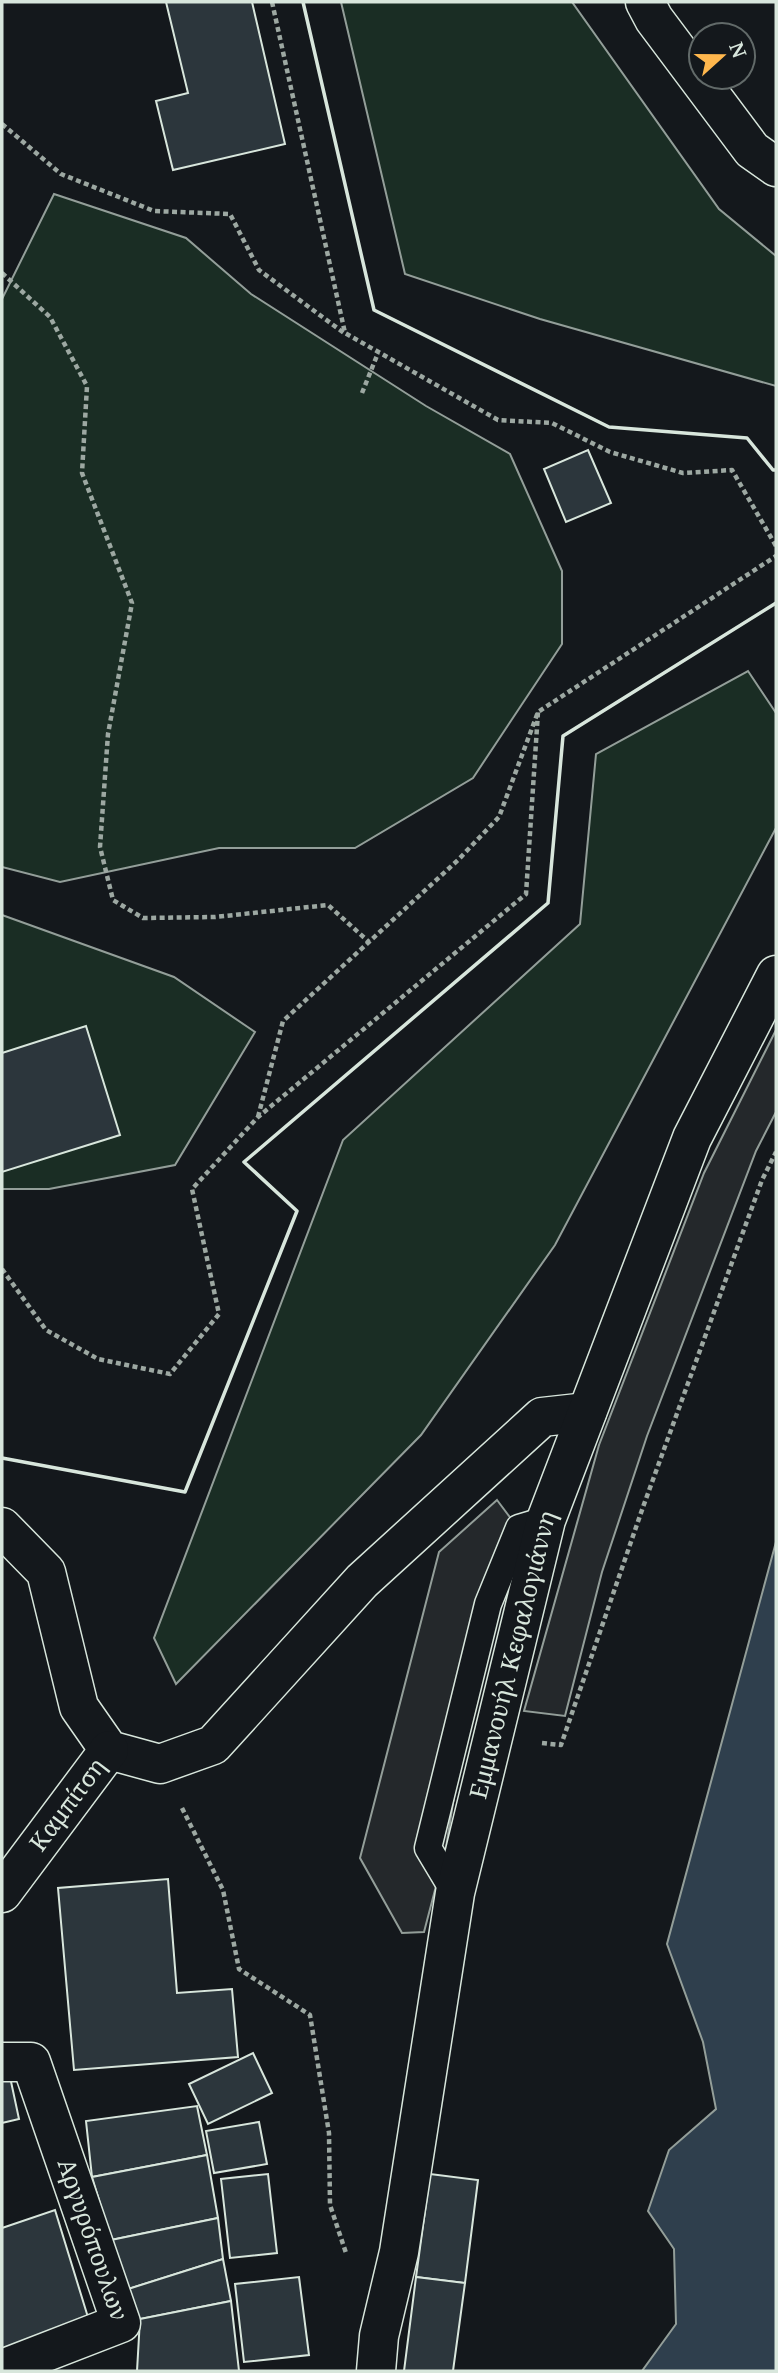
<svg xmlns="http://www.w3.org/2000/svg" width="778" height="2373" viewBox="0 0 778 2373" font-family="'Noto Serif',serif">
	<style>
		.green { fill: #1a2d24; stroke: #939e99; stroke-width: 2 }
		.parking { fill: #24282b; stroke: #939e99; stroke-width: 2 }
		.water { fill: #2f3f4d; stroke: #939e99; stroke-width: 2 }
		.building { fill: #2c363c; stroke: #d8e6dc; stroke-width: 2 }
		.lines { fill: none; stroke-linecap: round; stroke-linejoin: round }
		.lane-casing { stroke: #d8e6dc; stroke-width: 29 }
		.street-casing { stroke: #d8e6dc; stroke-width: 41 }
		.secondary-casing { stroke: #d8e6dc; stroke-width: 41 }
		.path { stroke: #9da8a2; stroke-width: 4.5; stroke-dasharray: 5 3.5; stroke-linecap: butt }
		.lane { stroke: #14181c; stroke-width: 26 }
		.street { stroke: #14181c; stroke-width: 38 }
		.secondary { stroke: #14181c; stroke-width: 38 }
		.wall { stroke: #d8e6dc; stroke-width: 3.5 }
		.labels { text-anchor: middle; stroke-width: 5; stroke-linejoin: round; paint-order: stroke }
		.street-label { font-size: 24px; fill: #d8e6dc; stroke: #14181c }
	</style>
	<rect width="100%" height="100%" fill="#14181c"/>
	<!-- green -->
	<g class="green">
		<polygon points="341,2 572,2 719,209 776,256 776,386 540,319 405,274"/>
		<polygon points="54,194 186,238 251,294 426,406 510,454 562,571 562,644 473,778 355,848 219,848 60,882 2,867 2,299"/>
		<polygon points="748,671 776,713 776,828 555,1245 421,1435 176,1684 154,1638 343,1140 580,924 596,754"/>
		<polygon points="2,915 174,977 255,1032 175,1165 49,1189 2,1189"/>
	</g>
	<!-- parking -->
	<g class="parking">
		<polygon points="776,1030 776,1112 756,1151 647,1436 602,1572 565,1716 524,1711 599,1445 704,1173"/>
		<polygon points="497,1500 524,1536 484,1604 446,1848 424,1932 402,1933 360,1858 439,1552"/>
	</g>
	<!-- water -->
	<polygon class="water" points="776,1542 776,2371 642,2371 676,2324 674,2249 648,2211 669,2150 716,2109 703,2042 667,1944"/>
	<!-- building -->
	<g class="building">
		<polygon points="166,2 252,2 285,144 173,170 156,101 188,93"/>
		<polygon points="588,450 611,503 566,522 544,469"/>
		<polygon points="86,1026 120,1135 2,1172 2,1053"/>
		<polygon points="168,1879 177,1993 232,1989 238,2057 74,2070 58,1888"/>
		<polygon points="3,2044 19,2119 2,2123 2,2045"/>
		<polygon points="253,2053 272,2093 208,2124 189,2084"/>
		<polygon points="197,2106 207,2155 92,2177 86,2121"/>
		<polygon points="259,2122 267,2164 214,2173 206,2131"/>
		<polygon points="207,2155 218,2218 111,2240 92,2177"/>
		<polygon points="268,2174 277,2253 230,2258 221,2179"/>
		<polygon points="430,2174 478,2180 465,2283 416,2277"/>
		<polygon points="55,2210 91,2327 2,2358 2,2228"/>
		<polygon points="218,2218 223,2259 125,2290 111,2240"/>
		<polygon points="223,2259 231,2301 140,2319 125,2290"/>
		<polygon points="299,2277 309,2355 244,2362 235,2284"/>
		<polygon points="416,2277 465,2283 453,2371 404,2371"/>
		<polygon points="231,2301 239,2371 137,2371 140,2319"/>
	</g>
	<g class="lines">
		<!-- lane casing -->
		<g class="lane-casing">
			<polyline id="lane" points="455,1893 428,1848 488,1604 519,1528 546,1520"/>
		</g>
		<!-- street casing -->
		<g class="street-casing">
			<g id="street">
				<polyline points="2,1527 46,1572 79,1707 109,1750 160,1764 213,1745 362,1581 542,1417 587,1412"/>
				<path id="s1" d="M 2,1893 L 109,1750"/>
				<path id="s2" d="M 2,2062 L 31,2062 L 121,2323 L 2,2369"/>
			</g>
		</g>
		<!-- secondary casing -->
		<g class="secondary-casing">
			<g id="secondary">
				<polyline points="645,2 654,19 752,150 776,167"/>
				<path id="s3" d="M 376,2371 L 379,2336 L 399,2252 L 455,1893 L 546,1520 L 692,1138 L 776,975"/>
			</g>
		</g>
		<!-- path -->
		<g class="path">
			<polyline points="272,2 345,333 498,420 552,423 610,452 683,473 732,470 776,546"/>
			<polyline points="2,124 61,174 154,211 230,214 259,270 344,333"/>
			<polyline points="2,273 50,317 87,386 82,473 132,603 108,734 100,847 113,900 143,918 215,917 328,905 369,942"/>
			<polyline points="362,393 378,353"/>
			<polyline points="258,1117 283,1021 458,860 499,817 538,712 776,556"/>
			<polyline points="2,1269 46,1330 98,1359 170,1374 219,1314 192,1189 258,1117 526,894 538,712"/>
			<polyline points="542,1743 561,1745 643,1507 762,1180 776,1152"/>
			<polyline points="182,1808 223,1890 239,1969 310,2015 329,2133 330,2205 346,2253"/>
		</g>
		<!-- lane -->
		<use href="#lane" class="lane"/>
		<!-- street -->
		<use href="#street" class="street"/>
		<!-- secondary -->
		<use href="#secondary" class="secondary"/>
		<!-- wall -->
		<g class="wall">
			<polyline points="303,2 374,310 609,427 747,438 773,470 776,470"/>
			<polyline points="2,1458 185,1492 297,1211 244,1162 548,903 563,736 776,603"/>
		</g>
	</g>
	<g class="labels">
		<!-- street labels -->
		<g class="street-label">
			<text dy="8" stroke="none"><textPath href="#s3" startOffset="730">Εμμανουήλ Κεφαλογιάννη</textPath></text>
			<text dy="8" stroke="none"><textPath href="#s1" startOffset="110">Καμπίτση</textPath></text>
			<text dy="8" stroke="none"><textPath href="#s2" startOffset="217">Αργυρόπουλων</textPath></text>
		</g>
	</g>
	<!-- border -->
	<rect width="778" height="2373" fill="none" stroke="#d8e6dc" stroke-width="7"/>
	<!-- north arrow -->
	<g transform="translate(722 56) rotate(69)"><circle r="33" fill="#14181c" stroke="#626a69" stroke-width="2"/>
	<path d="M0-5L12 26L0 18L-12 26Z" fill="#ffb74d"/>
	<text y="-10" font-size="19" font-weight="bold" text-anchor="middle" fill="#d8e6dc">N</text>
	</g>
</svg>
